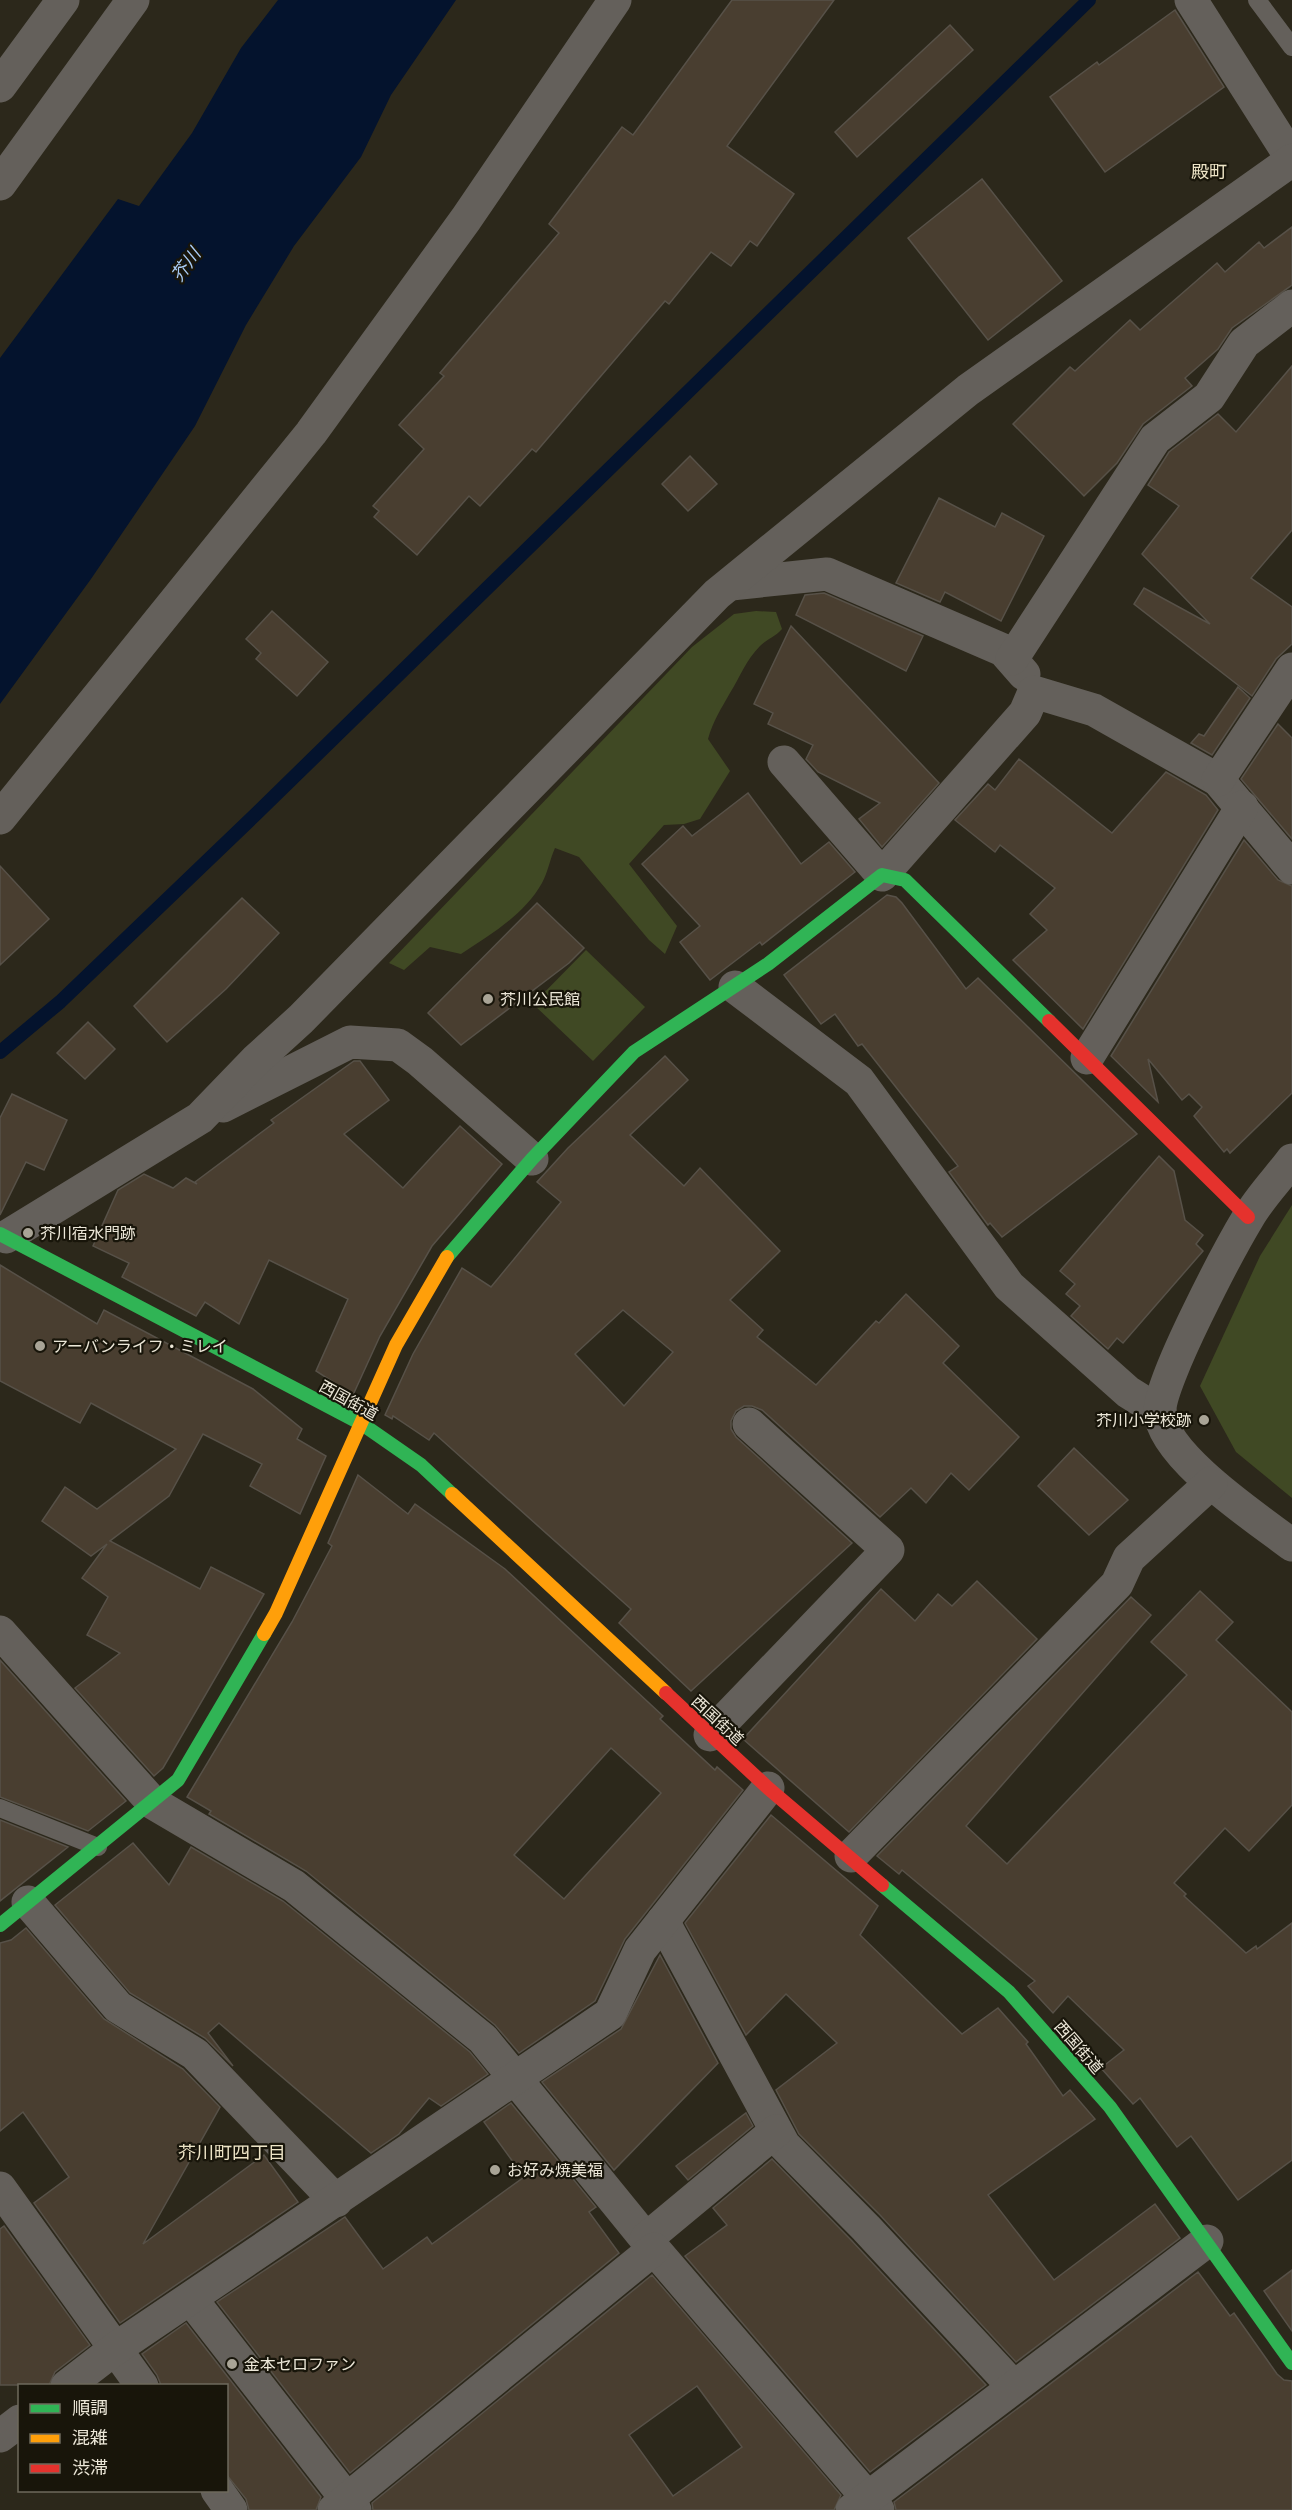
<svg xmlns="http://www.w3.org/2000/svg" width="1292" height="2510" viewBox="0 0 1292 2510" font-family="'DM Sans','Noto Sans JP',sans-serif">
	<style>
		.green { fill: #404924 }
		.water { fill: #04132d }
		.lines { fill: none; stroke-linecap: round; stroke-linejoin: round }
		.stream { stroke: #04132d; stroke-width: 14 }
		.building { fill: #493e30; stroke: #575148; stroke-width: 1.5; fill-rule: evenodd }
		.lane { stroke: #64605b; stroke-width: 18 }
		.street { stroke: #64605b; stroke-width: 33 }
		.fast { stroke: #30b455; stroke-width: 14 }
		.slow { stroke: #ff9f0a; stroke-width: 14 }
		.jam { stroke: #e5322d; stroke-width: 14 }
		.poi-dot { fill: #a9a496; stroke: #18150a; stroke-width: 2 }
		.labels { text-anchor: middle; stroke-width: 4.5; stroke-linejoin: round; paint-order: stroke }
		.poi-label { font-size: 16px; fill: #ece7d8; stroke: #18150a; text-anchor: start }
		.street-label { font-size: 16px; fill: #ece7d8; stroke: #18150a }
		.neighbourhood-label { font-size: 18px; fill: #ede4c6; stroke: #18150a }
		.water-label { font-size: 18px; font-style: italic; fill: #aaccf6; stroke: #18150a }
	</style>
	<rect width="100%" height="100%" fill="#2c281b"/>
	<!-- green -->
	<g class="green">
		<path d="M 756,611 L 776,612 L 782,629 C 775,637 767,639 760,646 C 746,660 740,677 730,693 C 721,709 713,721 708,739 L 730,771 L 700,819 L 684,824 L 664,825 L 629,864 L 677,926 L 665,954 L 649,940 L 579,857 L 555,848 C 550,859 548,872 542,883 C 524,915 491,934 461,954 L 430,947 L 404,970 L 389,963 L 692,647 L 734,614 Z"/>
		<polygon points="586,950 645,1007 593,1061 533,1004"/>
		<polygon points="1292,1205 1292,1498 1236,1452 1200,1386 1260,1256"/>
	</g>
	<!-- water -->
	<polygon class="water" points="278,0 456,0 391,95 361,157 294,246 246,325 195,426 91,579 0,704 0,358 118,199 139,206 192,133 241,48"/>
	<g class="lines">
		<!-- stream -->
		<polyline class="stream" points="0,1052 60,1002 256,814 1089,0"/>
	</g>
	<!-- building -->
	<g class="building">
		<polygon points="732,0 834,0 727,146 794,194 757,246 750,241 731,266 711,252 669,304 665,301 536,452 532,449 480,506 469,496 417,555 374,517 379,511 373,506 424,449 399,425 444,376 440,373 559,233 549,224 622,127 633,135"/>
		<polygon points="1175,10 1224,87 1105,172 1050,97 1097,62 1099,65"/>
		<polygon points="950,25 973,50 857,157 835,132"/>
		<polygon points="982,179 1062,281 988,340 908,238"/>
		<polygon points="1292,227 1292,285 1232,328 1218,349 1185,378 1192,386 1143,424 1117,463 1084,496 1013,424 1070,367 1075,371 1130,320 1140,330 1217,263 1225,272 1259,242 1264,248"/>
		<polygon points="1292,366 1292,530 1251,578 1292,607 1292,644 1276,659 1252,696 1134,604 1144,588 1210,624 1142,554 1179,506 1148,485 1169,452 1218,414 1236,432"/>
		<polygon points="690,456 717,484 688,511 662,484"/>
		<polygon points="939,498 995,527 1002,513 1044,536 1001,621 945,592 940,602 896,583"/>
		<polygon points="824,593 923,636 906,671 796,615 805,595"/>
		<polygon points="272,611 328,662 297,696 256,659 261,653 246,639"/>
		<polygon points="791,626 939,783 882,847 859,819 880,803 818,772 806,759 813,745 768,724 773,713 754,704"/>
		<polygon points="1238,687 1250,698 1212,755 1191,743 1199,734 1204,736"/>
		<polygon points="1278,724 1292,738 1292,839 1241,779"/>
		<polygon points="1019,759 1112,833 1166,772 1206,795 1218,810 1083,1029 1013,960 1047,930 1030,914 1055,888 1000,845 995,852 955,820 988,784 995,790"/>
		<polygon points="748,793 801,864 829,842 855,872 762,945 760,942 710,980 680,942 700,926 642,864 683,826 692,836"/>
		<polygon points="1244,840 1278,880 1292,886 1292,1093 1230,1153 1227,1149 1224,1152 1194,1116 1202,1107 1189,1094 1182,1100 1148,1059 1158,1102 1111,1056"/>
		<polygon points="0,866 49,919 0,965"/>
		<polygon points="887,895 896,897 902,903 966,989 978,978 1137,1134 1002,1237 990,1223 988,1225 949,1172 958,1166 862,1044 858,1046 835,1014 821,1024 784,975"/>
		<polygon points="242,898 279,933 226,989 167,1042 134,1006"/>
		<polygon points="537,903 584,948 569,963 461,1045 428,1013"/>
		<polygon points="88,1022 115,1049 85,1079 57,1053"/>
		<path d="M 665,1056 L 688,1080 L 630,1135 L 684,1186 L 700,1168 L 780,1251 L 730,1300 L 763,1330 L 757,1337 L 816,1385 L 876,1321 L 879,1323 L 906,1294 L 959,1346 L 943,1363 L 1019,1437 L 969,1490 L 951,1473 L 926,1503 L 911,1488 L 880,1517 L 762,1410 L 752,1406 L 744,1406 L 736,1411 L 731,1421 L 731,1429 L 736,1437 L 852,1543 L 691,1691 L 619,1623 L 631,1609 L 434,1433 L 429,1440 L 393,1416 L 392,1419 L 385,1415 L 413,1354 L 462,1268 L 491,1287 L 561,1202 L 537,1182 L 568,1148 ZM 623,1310 L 673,1352 L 624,1406 L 575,1354 Z"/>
		<polygon points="354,1061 360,1061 389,1100 344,1134 403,1188 460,1126 502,1164 432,1246 380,1336 353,1395 316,1371 348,1299 269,1260 239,1324 205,1302 196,1316 122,1277 129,1263 93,1246 118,1190 144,1174 173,1188 186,1178 197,1184 195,1182 274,1123 271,1120"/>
		<polygon points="12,1094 67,1120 44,1170 26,1162 0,1215 0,1118"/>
		<polygon points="1159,1156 1174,1171 1185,1220 1203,1235 1196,1244 1203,1251 1123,1343 1117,1338 1108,1349 1071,1316 1080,1306 1066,1294 1075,1284 1060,1271"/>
		<polygon points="0,1265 97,1324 104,1310 253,1389 302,1429 297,1439 326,1456 300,1514 250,1486 262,1464 203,1434 169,1496 110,1541 200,1589 211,1567 264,1594 163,1768 154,1776 75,1688 120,1653 87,1635 108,1597 82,1578 107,1544 91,1556 42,1521 65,1487 97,1509 176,1449 91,1403 80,1423 0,1381"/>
		<polygon points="1074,1448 1128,1500 1089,1535 1038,1486"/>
		<path d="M 358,1475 L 408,1514 L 415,1504 L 505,1569 L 663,1716 L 660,1719 L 715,1770 L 717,1767 L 743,1790 L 625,1939 L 595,2001 L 519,2053 L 495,2025 L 306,1871 L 209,1814 L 211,1811 L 187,1797 L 292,1622 L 332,1546 L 328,1543 ZM 611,1748 L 661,1793 L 564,1899 L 514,1855 Z"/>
		<polygon points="977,1581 1037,1639 849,1832 743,1739 881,1589 915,1621 938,1594 952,1606"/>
		<polygon points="1200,1591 1233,1622 1216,1640 1292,1712 1292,1805 1249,1851 1225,1828 1174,1883 1186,1894 1184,1896 1246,1953 1256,1946 1257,1949 1292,1923 1292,2160 1238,2200 1191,2136 1177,2147 1140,2098 1133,2104 1101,2068 1124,2050 1068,1996 1053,2013 1028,1986 1035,1981 902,1870 899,1874 877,1856 1131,1597 1151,1615 966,1826 1007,1864 1187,1675 1151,1642"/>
		<polygon points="0,1660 126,1801 88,1831 0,1797"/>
		<polygon points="771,1815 878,1906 860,1935 962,2034 998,2008 1028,2042 1026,2044 1063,2096 1070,2090 1095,2119 988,2195 1054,2280 1155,2204 1180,2238 1016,2362 880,2215 799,2134 776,2090 837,2043 786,1994 746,2035 685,1923"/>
		<polygon points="0,1820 68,1847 0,1901"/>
		<polygon points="133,1843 169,1885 191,1847 283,1901 470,2052 488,2074 441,2106 429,2098 399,2134 371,2153 219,2023 208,2033 233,2066 205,2038 130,1993 55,1905"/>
		<polygon points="26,1928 104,2019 183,2069 220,2107 143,2244 264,2155 298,2202 120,2323 34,2203 69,2177 23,2112 0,2131 0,1943 11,1940"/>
		<polygon points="660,1955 718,2063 614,2170 542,2082 621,2029"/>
		<polygon points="511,2103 596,2207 589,2212 619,2253 350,2473 217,2302 345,2217 383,2269 427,2237 432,2244 524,2177 484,2122"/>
		<polygon points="746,2113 753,2126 688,2180 676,2166"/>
		<polygon points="772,2159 852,2241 986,2385 870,2472 685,2256 727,2225 713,2208"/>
		<polygon points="4,2226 90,2345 55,2372 49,2385 0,2385 0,2229"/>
		<polygon points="1292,2270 1292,2331 1264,2291"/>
		<polygon points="1198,2272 1230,2316 1234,2313 1277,2374 1284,2380 1292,2381 1292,2510 896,2510 894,2502"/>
		<path d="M 652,2275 L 841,2495 L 834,2510 L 373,2510 L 372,2503 ZM 697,2386 L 742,2447 L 673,2496 L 629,2435 Z"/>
		<polygon points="186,2323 321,2497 316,2510 249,2510 246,2499 226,2474 226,2385 161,2385 157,2375 142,2354"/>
	</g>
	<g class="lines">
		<!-- lane -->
		<g class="lane">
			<polyline points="1257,0 1292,47"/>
			<polyline points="0,1808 98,1847"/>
		</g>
		<!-- street -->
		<g class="street">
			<polyline points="1191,0 1292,159"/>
			<polyline points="0,86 63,0"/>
			<polyline points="0,184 133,0"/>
			<polyline points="731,584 827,574 1003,650 1024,674"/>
			<polyline points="1012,659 1155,439 1209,397 1244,343 1292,306"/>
			<polyline points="784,762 882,875 1025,713 1034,692 1094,710 1218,780 1292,868"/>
			<polyline points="1218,780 1292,669"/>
			<polyline points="0,818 311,433 466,219 615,0"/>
			<polyline points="735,987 859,1081 1009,1286 1128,1392 1160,1412"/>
			<polyline points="1087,1058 1242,807"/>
			<polyline points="223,1106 350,1042 398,1045 420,1061 532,1159"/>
			<path d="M 1292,1160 C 1278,1179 1260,1197 1248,1218 C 1230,1248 1158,1383 1160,1412 C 1162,1456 1258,1519 1292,1545"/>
			<polyline points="6,1237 200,1118 256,1060 301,1019 717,594 968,390 1292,160"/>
			<polyline points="0,1632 153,1803 294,1886 483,2039 654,2249 878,2510"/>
			<polyline points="710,1735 888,1550 749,1424"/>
			<polyline points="851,1856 1117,1584 1129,1558 1211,1483"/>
			<polyline points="28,1902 118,2007 195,2054 336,2201"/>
			<polyline points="663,1921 784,2145 866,2228 1013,2386"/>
			<polyline points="0,2188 142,2386"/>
			<polyline points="646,2239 776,2131"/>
			<polyline points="191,2299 355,2510"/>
			<polyline points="67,2386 115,2349 610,2014 640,1950 768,1788"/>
			<polyline points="0,2436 20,2421"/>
			<polyline points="217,2490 231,2510"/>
			<polyline points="334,2510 654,2249"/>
			<polyline points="852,2510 1207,2241"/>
		</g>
		<!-- fast -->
		<g class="fast">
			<polyline points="0,1234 362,1424 421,1465 452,1494"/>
			<polyline points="447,1257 532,1159 634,1052 768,964 882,875 905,880 1049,1021"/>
			<polyline points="882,1885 1009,1992 1110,2107 1292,2363"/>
			<polyline points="0,1925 178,1780 264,1634"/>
		</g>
		<!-- slow -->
		<g class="slow">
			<polyline points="452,1494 666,1693"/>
			<polyline points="264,1634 276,1613 396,1345 447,1257"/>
		</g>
		<!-- jam -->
		<g class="jam">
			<polyline points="1049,1021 1248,1217"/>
			<polyline points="666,1693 768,1788 882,1885"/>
		</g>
	</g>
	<!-- markers -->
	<g class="poi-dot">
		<circle cx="488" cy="999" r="6"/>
		<circle cx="28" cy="1233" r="6"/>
		<circle cx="40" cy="1346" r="6"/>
		<circle cx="1204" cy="1420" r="6"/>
		<circle cx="495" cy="2170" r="6"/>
		<circle cx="232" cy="2364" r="6"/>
	</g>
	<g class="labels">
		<!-- poi labels -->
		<g class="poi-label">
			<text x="500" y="1005">芥川公民館</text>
			<text x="40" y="1239">芥川宿水門跡</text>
			<text x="52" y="1352">アーバンライフ・ミレイ</text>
			<text x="1192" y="1426" text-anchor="end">芥川小学校跡</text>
			<text x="507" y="2176">お好み焼美福</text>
			<text x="244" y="2370">金本セロファン</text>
		</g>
		<!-- street labels -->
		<g class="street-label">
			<text transform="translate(349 1400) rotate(29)" y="6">西国街道</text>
			<text transform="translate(718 1720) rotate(43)" y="6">西国街道</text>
			<text transform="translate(1079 2047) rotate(49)" y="6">西国街道</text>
		</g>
		<!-- neighbourhood labels -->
		<g class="neighbourhood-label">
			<text x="1209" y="178">殿町</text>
			<text x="232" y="2159">芥川町四丁目</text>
		</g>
		<!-- water labels -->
		<g class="water-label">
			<text transform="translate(186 265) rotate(-54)" y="6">芥川</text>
		</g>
	</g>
	<!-- legend -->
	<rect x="18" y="2384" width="210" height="108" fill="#18150a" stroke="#6d695c" stroke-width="1.5"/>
	<rect x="30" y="2404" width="30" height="9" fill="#30b455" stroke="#6d695c" stroke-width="1.5"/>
	<text x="72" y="2414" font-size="18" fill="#ece7d8">順調</text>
	<rect x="30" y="2434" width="30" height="9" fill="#ff9f0a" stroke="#6d695c" stroke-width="1.5"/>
	<text x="72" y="2444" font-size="18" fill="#ece7d8">混雑</text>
	<rect x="30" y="2464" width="30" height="9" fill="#e5322d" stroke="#6d695c" stroke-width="1.5"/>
	<text x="72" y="2474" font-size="18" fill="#ece7d8">渋滞</text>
</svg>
